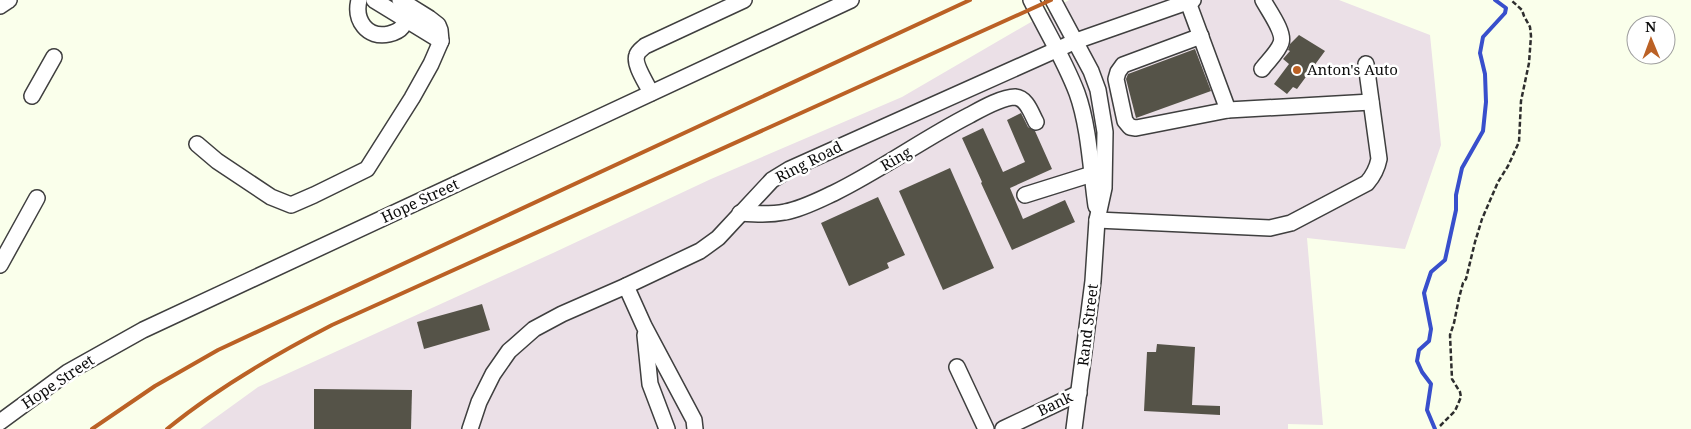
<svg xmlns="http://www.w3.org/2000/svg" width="1691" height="429" viewBox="0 0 1691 429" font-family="'Noto Serif',serif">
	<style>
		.industrial { fill: #ebe0e7 }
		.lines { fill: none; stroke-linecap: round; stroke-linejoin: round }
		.stream { stroke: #384fcc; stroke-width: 4 }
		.building { fill: #555348 }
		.minor-casing { stroke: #3f3f3f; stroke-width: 18 }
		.path { stroke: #2e2e2e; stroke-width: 2.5; stroke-dasharray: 5 2.5; stroke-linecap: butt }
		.minor { stroke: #fff; stroke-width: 15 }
		.rail { stroke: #bb6125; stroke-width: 4 }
		.poi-dot { fill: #bb6125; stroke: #fff; stroke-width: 2 }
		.labels { text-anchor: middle; stroke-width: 5; stroke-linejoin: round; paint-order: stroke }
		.poi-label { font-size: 15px; fill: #0c0c0c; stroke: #fff; text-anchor: start }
		.street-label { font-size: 15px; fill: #0c0c0c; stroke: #fff }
	</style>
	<rect width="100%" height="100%" fill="#faffeb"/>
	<!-- industrial -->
	<polygon class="industrial" points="1069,0 1339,0 1430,35 1441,145 1405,249 1307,238 1323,425 1288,424 1288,429 200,429 258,387 553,253 711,179 902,97"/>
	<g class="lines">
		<!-- stream -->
		<polyline class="stream" points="1435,429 1427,410 1431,384 1422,372 1417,361 1419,350 1429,341 1431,329 1424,293 1431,272 1445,260 1456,210 1456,195 1462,168 1483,131 1486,102 1485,74 1480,53 1483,37 1505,13 1506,8 1495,0"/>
	</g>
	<!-- building -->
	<g class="building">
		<polygon points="1299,35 1325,51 1297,89 1293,87 1287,94 1274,84 1289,64 1283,59 1290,51 1288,50 1290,44"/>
		<polygon points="1195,49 1211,91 1136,118 1126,79 1128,74"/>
		<polygon points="1021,113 1028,127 1035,131 1052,169 1010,188 1023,219 1065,200 1075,222 1012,250 981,183 982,182 962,138 983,128 1003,172 1025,162 1007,120"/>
		<polygon points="950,168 994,268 943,290 899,191"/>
		<polygon points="878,197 905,255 887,263 889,268 849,286 821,223"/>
		<polygon points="482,304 490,330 424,349 417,322"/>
		<polygon points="1157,344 1195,347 1192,405 1220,406 1220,415 1144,411 1147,352 1156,352"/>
		<polygon points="314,389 412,390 411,429 314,429"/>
	</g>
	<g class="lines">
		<!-- minor casing -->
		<g class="minor-casing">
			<g id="minor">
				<path d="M 359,0 C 354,20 367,39 389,34 C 393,33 399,31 402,27 C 407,21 406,11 406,3"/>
				<polyline points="374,0 441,41"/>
				<path d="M 1031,0 C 1046,30 1065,61 1077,93 C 1089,126 1091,171 1096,206"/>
				<polyline points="1053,0 1091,71 1098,90 1105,132 1104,188 1097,220 1093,281 1074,429"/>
				<polyline points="1188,2 1228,110 1371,102"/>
				<polyline points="0,6 9,0"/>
				<polyline points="1201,36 1123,65 1118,72 1116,79 1125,121 1130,127 1136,128 1228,110"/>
				<path d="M 1262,69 C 1268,61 1278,52 1281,43 C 1285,32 1268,10 1263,0"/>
				<path d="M 651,93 C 647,84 633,64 637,55 C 638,51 642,49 645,46 L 744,0"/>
				<polyline points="32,96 54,57"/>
				<polyline points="197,144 217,161 271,197 291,205 314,195 367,169 412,98 431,64 441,41 440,30 438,25 429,18 400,0"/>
				<polyline points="1025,195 1092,174"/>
				<path d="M 740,213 C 755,214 770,215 785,212 C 802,209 819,200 834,193 C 881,170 923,139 970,115 C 981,109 1002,97 1015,97 C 1027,98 1031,113 1036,122"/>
				<path d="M 1097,220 L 1270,228 L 1291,223 L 1367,183 C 1374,175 1377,169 1379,159 L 1366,64"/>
				<polyline points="0,265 37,198"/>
				<polyline points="626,286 644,326 694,420 695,429"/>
				<polyline points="645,335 650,384 667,429"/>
				<polyline points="957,367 986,429"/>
				<polyline points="0,422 68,372 143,330 851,0"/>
				<polyline points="470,429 479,402 493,374 509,351 534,329 562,314 626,286 700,251 718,238 772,180 790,169 1076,41 1193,0"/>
				<polyline points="1003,429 1079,393"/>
			</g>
		</g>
		<!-- path -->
		<polyline class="path" points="1440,426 1455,411 1461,397 1460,392 1452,379 1450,335 1454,323 1459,298 1463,283 1466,279 1475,242 1482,219 1498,182 1508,166 1519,142 1521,101 1529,63 1531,36 1530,27 1524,16 1522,10 1511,0"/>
		<!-- minor -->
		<use href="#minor" class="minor"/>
		<!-- rail -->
		<g class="rail">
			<polyline points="92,429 155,386 218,350 970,0"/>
			<path d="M 167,429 C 217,388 274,355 332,325 L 1051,0"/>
		</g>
	</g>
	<!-- markers -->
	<circle class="poi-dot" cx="1297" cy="70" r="5"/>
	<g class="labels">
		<!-- poi labels -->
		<g class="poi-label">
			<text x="1307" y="75">Anton's Auto</text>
		</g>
		<!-- street labels -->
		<g class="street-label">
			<text transform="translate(896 159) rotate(-30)" y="5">Ring</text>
			<text transform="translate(809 162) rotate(-27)" y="5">Ring Road</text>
			<text transform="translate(420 201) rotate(-25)" y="5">Hope Street</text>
			<text transform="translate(1088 325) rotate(-83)" y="5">Rand Street</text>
			<text transform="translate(58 382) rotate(-34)" y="5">Hope Street</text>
			<text transform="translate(1055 404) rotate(-26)" y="5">Bank</text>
		</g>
	</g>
	<!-- north arrow -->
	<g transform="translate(1651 40) rotate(359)"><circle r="24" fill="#ffffff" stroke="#9e9e9e"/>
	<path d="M0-4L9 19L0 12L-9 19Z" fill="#bb6125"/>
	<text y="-8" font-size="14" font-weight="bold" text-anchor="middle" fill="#0c0c0c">N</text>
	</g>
</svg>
